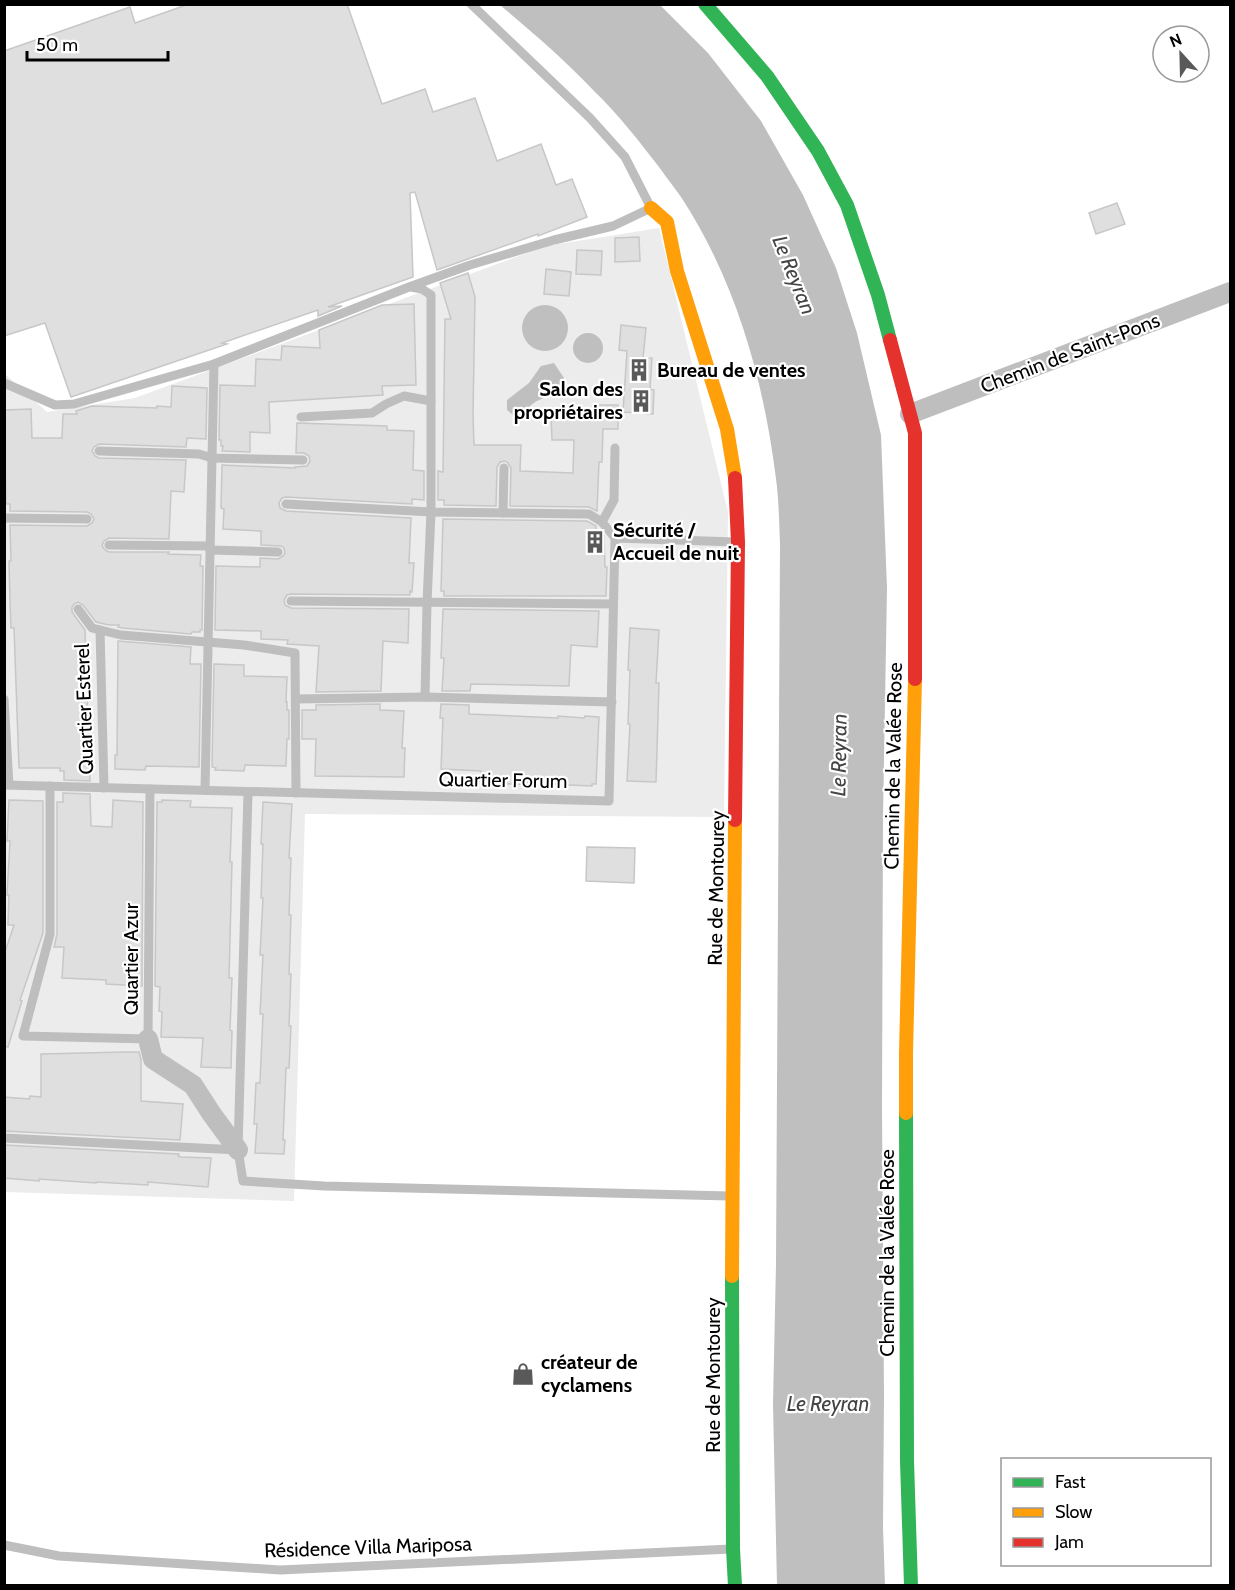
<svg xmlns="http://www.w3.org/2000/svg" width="1235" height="1590" viewBox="0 0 1235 1590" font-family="Cabin,sans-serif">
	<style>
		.green { fill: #ececec }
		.water { fill: #bfbfbf }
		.building { fill: #dfdfdf; stroke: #c7c7c7; stroke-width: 1.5 }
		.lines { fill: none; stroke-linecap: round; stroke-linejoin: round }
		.lane { stroke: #bebebe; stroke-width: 9 }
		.street { stroke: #bebebe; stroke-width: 20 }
		.fast { stroke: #30b455; stroke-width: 14 }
		.slow { stroke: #ff9f0a; stroke-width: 14 }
		.jam { stroke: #e5322d; stroke-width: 14 }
		.labels { text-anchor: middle; stroke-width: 4.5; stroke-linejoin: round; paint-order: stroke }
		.street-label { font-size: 20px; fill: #000; stroke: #fff }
		.poi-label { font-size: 20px; font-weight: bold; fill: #000; stroke: #fff; text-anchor: start }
		.water-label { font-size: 21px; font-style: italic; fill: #444; stroke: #fff }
	</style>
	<rect width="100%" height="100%" fill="#fff"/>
	<!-- green -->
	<polygon class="green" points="659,228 728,512 724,817 305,814 294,1201 5,1192 4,373 47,412 135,398 546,246"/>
	<!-- water -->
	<g class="water">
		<path d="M 500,5 L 660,5 L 708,53 L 761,121 L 803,195 L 836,268 L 857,333 L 881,435 L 887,588 L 883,817 L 882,1108 L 884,1397 L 883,1528 L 885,1585 L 777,1585 L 773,1404 L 776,1264 L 780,543 C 779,522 779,500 776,479 C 764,381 736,281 681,197 C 674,187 666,177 659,167 C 639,141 618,114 594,91 C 565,60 532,32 500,5 Z"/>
		<circle cx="545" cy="328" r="23"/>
		<circle cx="588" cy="348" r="15"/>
		<path d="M 554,363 L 564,378 C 560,397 552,394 537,401 C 526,407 529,412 513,415 L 507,410 L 507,400 L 529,383 L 541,366 Z"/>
	</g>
	<!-- building -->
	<g class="building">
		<polygon points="189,4 347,4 382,104 425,89 433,112 475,98 497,161 541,144 556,185 572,179 587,217 538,236 538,234 437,270 415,192 410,193 413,277 328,307 342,306 318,316 318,310 222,343 227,344 71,397 45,323 4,336 4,51 130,7 135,23"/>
		<polygon points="1117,203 1125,224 1096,234 1089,213"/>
		<polygon points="639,237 640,261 615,262 615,238"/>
		<polygon points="577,250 602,251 601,275 576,274"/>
		<polygon points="546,269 571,272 569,296 544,294"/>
		<polygon points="468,273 475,297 473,415 474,445 521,445 520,471 573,473 574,440 552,440 551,416 593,416 593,405 618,405 618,429 603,429 602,462 599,462 597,511 589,507 510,506 511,468 508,463 505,461 500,462 497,467 496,506 444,505 444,500 438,500 438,471 443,472 445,319 451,319 440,283"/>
		<polygon points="414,304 416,385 382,386 383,395 269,402 270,433 250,432 250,452 222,451 223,446 221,446 221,440 219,440 220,385 255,386 256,359 281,360 282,346 320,348 319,330 382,305"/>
		<polygon points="621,325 646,328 643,358 652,358 650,389 654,390 653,414 623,412 627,351 619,350"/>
		<polygon points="172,386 207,388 206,439 187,438 186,447 99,444 94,447 92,451 95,456 99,458 186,460 184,492 171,491 169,539 109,538 104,541 102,546 105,550 109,552 169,552 168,554 201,555 200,566 203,566 202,630 200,630 200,632 192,632 191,634 122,628 118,627 119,625 109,625 96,622 83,605 78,602 74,604 72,607 72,612 85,630 90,781 64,780 64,771 60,771 60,768 19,768 14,628 11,628 10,601 9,561 11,561 10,525 87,526 92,523 94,519 91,514 87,512 10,511 10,504 6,504 4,410 31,409 32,438 62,438 63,414 77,414 76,411 92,406 157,408 157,406 171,407"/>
		<polygon points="297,423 387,426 387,430 414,431 413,470 424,471 424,500 412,499 412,504 286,497 282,498 279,503 280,508 286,511 411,518 409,563 414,563 412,592 410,591 410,595 291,594 287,595 284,600 285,605 291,608 409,609 408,643 383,641 381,691 316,692 319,646 287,644 288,640 261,639 261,631 215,630 216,566 260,567 260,558 278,559 283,556 285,553 284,548 281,546 261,545 261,531 223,529 224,509 221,508 222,465 295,468 295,467 307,466 310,461 309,456 304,453 296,453"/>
		<polygon points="443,519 587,521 596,526 596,530 600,530 604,535 605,567 607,567 606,596 444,596 444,591 441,591"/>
		<polygon points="443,609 599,611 597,647 571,645 569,686 471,684 470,691 442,691 444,658 441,658"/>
		<polygon points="630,628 659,630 656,683 659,683 656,782 627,781 630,724 628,724 630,670 628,670"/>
		<polygon points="118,641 191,647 190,664 201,664 199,767 146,766 145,770 115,769 115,755 117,755"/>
		<polygon points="214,664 244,665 244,676 287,677 286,702 287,702 287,710 289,710 289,739 287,739 286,766 245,765 244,771 215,770 216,768 212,767"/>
		<polygon points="380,704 380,710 404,711 402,748 405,748 404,777 315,776 316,739 302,739 302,710 316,710 316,705"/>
		<polygon points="441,704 469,705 469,714 558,718 558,716 584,718 585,716 599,717 596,784 592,784 592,786 544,784 544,785 480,783 481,771 441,769 443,718 440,718"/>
		<polygon points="63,793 90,794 91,826 112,827 113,800 143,802 142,986 106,984 106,980 62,978 64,947 54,947 57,934 57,802 63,802"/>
		<polygon points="9,800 43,801 43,933 20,1000 22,1001 8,1047 4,1046 4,955 14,925 8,925 9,895 7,895 10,841 7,841"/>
		<polygon points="162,800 191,801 190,807 232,808 230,862 232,862 229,978 232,978 230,1030 232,1031 231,1068 201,1067 203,1038 161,1037 162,1012 159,1011 160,987 155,986 157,802 162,802"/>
		<polygon points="263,802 292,804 289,858 291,858 289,915 291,915 289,974 291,974 289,1026 291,1026 289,1068 286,1068 283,1140 285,1140 284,1154 255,1153 257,1124 254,1124 256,1083 260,1083 263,1014 260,1014 263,955 260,955 263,898 261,898 263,844 261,844"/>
		<polygon points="587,847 635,848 634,883 586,881"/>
		<polygon points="126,1052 139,1052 141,1059 141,1101 183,1104 180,1140 4,1131 4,1097 29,1099 30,1096 41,1097 41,1054"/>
		<polygon points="4,1145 179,1154 178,1156 181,1157 211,1158 208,1187 148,1182 148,1185 96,1182 96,1183 39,1179 39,1181 4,1178"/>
	</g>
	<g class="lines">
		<!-- lane -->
		<g class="lane">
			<polyline points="411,287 422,289 431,295 431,512 427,603 425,697"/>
			<polyline points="4,383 55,405 74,404 214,364 409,287 470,265 554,240 613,226 651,208 625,157 590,118 471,4"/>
			<polyline points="301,417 372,413 386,404 404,396 431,401"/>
			<polyline points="99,451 199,454 212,458 303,460"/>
			<polyline points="503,513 504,468"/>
			<polyline points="4,518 87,519"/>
			<polyline points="602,522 614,500 615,448"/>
			<polyline points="615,538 736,542"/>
			<polyline points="109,545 210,546"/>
			<polyline points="210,550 278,552"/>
			<polyline points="291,601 613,604"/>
			<polyline points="78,609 92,628 121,635 244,645 295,653 296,793"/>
			<polyline points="100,630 104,788"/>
			<polyline points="4,699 9,785"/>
			<polyline points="296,699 425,697 612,702"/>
			<polyline points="4,785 609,801 615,538 602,522 589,514 431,512 286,504"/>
			<polyline points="50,786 50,934 23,1036 148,1039 150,789"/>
			<polyline points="205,790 214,364"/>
			<polyline points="4,1138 238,1150 248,792"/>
			<polyline points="238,1150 243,1181 324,1186 729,1196"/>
			<polyline points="4,1545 59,1556 280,1570 731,1549"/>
		</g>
		<!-- street -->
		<g class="street">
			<polyline points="910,414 1230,292"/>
			<polyline points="148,1039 153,1059 193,1085 211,1113 238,1150"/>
		</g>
		<!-- fast -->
		<g class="fast">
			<polyline points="705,4 767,76 818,151 847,205 878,295 890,340"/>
			<polyline points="906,1113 907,1461 911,1586"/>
			<polyline points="732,1276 733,1549 735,1586"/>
		</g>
		<!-- slow -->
		<g class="slow">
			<polyline points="651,208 667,222 677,271 727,429 735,478"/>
			<polyline points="906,1113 906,1053 915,679"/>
			<polyline points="732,1276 735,820"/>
		</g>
		<!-- jam -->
		<g class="jam">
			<polyline points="890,340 915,433 915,679"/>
			<polyline points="735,478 738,542 735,820"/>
		</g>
	</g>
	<!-- icons -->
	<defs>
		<g id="building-bare" transform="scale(1.8)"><path d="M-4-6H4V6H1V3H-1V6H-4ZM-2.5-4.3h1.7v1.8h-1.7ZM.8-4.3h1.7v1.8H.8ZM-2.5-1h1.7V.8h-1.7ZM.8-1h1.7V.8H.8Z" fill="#595959" stroke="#fff" stroke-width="2.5" paint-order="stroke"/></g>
		<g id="shop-bare" transform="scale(1.8)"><path d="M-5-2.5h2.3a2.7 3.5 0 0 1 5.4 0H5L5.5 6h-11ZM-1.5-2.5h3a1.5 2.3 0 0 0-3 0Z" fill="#595959" stroke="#fff" stroke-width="2.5" paint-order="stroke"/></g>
	</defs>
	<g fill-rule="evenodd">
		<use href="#building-bare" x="639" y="370"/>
		<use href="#building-bare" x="641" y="401"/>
		<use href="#building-bare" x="595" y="542"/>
		<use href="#shop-bare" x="523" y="1374"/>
	</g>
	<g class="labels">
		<!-- street labels -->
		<g class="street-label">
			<text transform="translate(1070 353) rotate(-21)" y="7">Chemin de Saint-Pons</text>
			<text transform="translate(84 709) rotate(-92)" y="7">Quartier Esterel</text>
			<text transform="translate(893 766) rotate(-89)" y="7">Chemin de la Valée Rose</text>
			<text transform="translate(503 780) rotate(1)" y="7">Quartier Forum</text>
			<text transform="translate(716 888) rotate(-89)" y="7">Rue de Montourey</text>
			<text transform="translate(131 959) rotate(-90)" y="7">Quartier Azur</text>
			<text transform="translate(887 1253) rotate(-90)" y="7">Chemin de la Valée Rose</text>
			<text transform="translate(713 1375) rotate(-90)" y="7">Rue de Montourey</text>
			<text transform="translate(368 1547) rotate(-2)" y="7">Résidence Villa Mariposa</text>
		</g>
		<!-- poi labels -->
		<g class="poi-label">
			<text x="657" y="377">Bureau de ventes</text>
			<text x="623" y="396" text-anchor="end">Salon des<tspan x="623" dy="23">propriétaires</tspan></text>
			<text x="613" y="537">Sécurité /<tspan x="613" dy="23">Accueil de nuit</tspan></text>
			<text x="541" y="1369">créateur de<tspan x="541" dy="23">cyclamens</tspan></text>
		</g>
		<!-- water labels -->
		<g class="water-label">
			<text transform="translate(794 275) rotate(68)" y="7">Le Reyran</text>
			<text transform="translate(839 755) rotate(-89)" y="7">Le Reyran</text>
			<text x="828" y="1411">Le Reyran</text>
		</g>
	</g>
	<!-- border -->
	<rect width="1235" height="1590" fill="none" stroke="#000000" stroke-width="12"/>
	<!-- legend -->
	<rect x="1001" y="1458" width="210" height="108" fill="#ffffff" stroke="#999999" stroke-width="1.5"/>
	<rect x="1013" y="1478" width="30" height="9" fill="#30b455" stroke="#999999" stroke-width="1.5"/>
	<text x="1055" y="1488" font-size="18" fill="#000000">Fast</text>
	<rect x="1013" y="1508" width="30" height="9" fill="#ff9f0a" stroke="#999999" stroke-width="1.5"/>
	<text x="1055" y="1518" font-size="18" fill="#000000">Slow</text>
	<rect x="1013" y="1538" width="30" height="9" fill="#e5322d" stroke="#999999" stroke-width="1.5"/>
	<text x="1055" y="1548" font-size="18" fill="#000000">Jam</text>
	<!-- north arrow -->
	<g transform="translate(1181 54) rotate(338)"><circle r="28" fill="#ffffff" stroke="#999999" stroke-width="1.5"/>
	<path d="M0-4.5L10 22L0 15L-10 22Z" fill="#595959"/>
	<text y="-9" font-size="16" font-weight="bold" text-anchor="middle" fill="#000000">N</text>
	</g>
	<!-- scale -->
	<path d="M27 51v9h141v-9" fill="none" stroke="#000000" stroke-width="3"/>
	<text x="36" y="51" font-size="18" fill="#000000" stroke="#ffffff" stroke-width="4.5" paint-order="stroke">50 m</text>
</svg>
